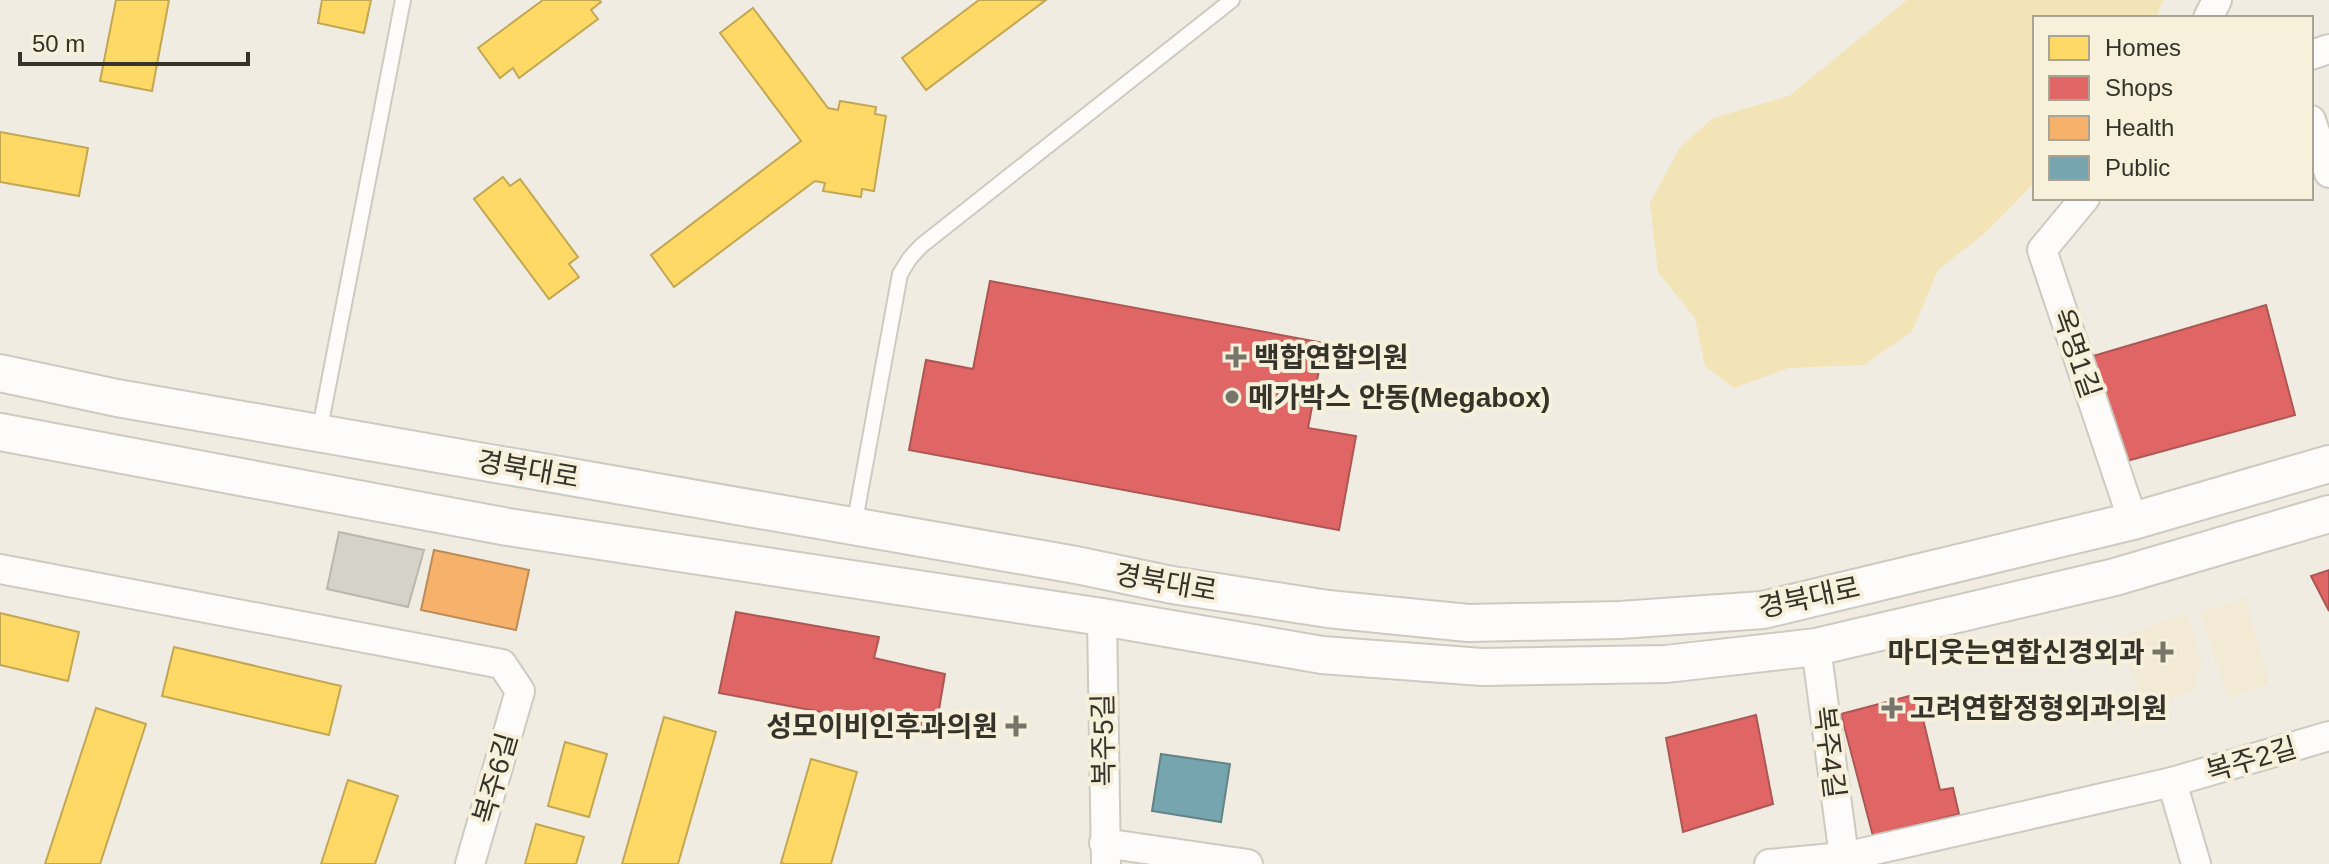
<svg xmlns="http://www.w3.org/2000/svg" width="2329" height="864" viewBox="0 0 2329 864" font-family="Arial,'Noto Sans KR',sans-serif">
	<style>
		.built { fill: #f2ead5 }
		.green { fill: #f2e4b6 }
		.homes { fill: #ffd966; stroke: #c2a754; stroke-width: 2 }
		.shops { fill: #e06666; stroke: #ad5754; stroke-width: 2 }
		.health { fill: #f6b26b; stroke: #bc8c58; stroke-width: 2 }
		.public { fill: #76a5af; stroke: #628387; stroke-width: 2 }
		.building { fill: #d5d2c9; stroke: #bbb7ae; stroke-width: 2 }
		.lines { fill: none; stroke-linecap: round; stroke-linejoin: round }
		.service-casing { stroke: #cdcac1; stroke-width: 18 }
		.minor-casing { stroke: #cdcac1; stroke-width: 32 }
		.tertiary-casing { stroke: #cdcac1; stroke-width: 40 }
		.service { stroke: #fdfcfa; stroke-width: 14 }
		.minor { stroke: #fdfcfa; stroke-width: 28 }
		.tertiary { stroke: #fdfcfa; stroke-width: 36 }
		.poi-dot { fill: #77746a; stroke: #f7f0db; stroke-width: 3 }
		.labels { text-anchor: middle; stroke-width: 8; stroke-linejoin: round; paint-order: stroke }
		.street-label { font-size: 28px; fill: #35332a; stroke: #f7f0db }
		.poi-label { font-size: 28px; font-weight: bold; fill: #35332a; stroke: #f7f0db; text-anchor: start }
	</style>
	<rect width="100%" height="100%" fill="#f1ece1"/>
	<!-- built -->
	<g class="built">
		<polygon points="2245,598 2270,684 2228,699 2200,612"/>
		<polygon points="2187,613 2203,667 2194,675 2199,688 2159,703 2138,691 2122,636"/>
	</g>
	<!-- green -->
	<polygon class="green" points="1907,0 2163,0 2156,18 2035,18 2035,182 1985,233 1938,270 1912,331 1864,365 1789,368 1734,388 1705,366 1695,318 1658,272 1650,203 1680,147 1713,118 1789,96"/>
	<!-- homes -->
	<g class="homes">
		<polygon points="116,0 169,0 152,91 100,81"/>
		<polygon points="322,0 371,0 364,33 318,23"/>
		<polygon points="543,0 599,0 601,2 591,10 598,19 519,78 513,68 500,78 478,48"/>
		<polygon points="979,0 1046,0 926,90 902,58"/>
		<polygon points="753,8 828,108 838,110 840,101 876,107 875,114 886,116 874,191 862,189 861,197 823,191 825,183 815,181 674,287 651,255 801,141 720,33"/>
		<polygon points="0,132 88,148 79,196 0,182"/>
		<polygon points="503,177 510,186 520,179 578,257 569,264 579,277 549,299 474,199"/>
		<polygon points="0,613 79,632 68,681 0,665"/>
		<polygon points="174,647 341,686 329,735 162,696"/>
		<polygon points="96,708 146,724 100,864 45,864"/>
		<polygon points="664,717 716,732 678,864 622,864"/>
		<polygon points="565,742 607,754 589,817 548,806"/>
		<polygon points="811,759 857,772 831,864 786,864 781,863"/>
		<polygon points="348,780 398,796 375,864 321,864"/>
		<polygon points="536,824 584,837 576,864 525,864"/>
	</g>
	<!-- shops -->
	<g class="shops">
		<polygon points="990,281 1324,343 1308,428 1356,436 1339,530 909,450 926,360 973,369"/>
		<polygon points="2266,305 2295,415 2123,462 2090,357"/>
		<polygon points="2329,570 2329,611 2311,576"/>
		<polygon points="736,612 879,637 874,658 945,674 935,733 719,693"/>
		<polygon points="1917,694 1940,790 1953,788 1959,814 1873,836 1841,714"/>
		<polygon points="1756,715 1773,804 1683,832 1666,738"/>
	</g>
	<!-- health -->
	<polygon class="health" points="434,550 529,570 516,630 421,610"/>
	<!-- public -->
	<polygon class="public" points="1161,754 1230,764 1221,822 1152,811"/>
	<!-- building -->
	<polygon class="building" points="339,532 424,550 408,607 327,589"/>
	<g class="lines">
		<!-- service casing -->
		<g class="service-casing">
			<g id="service">
				<polyline points="319,433 403,0"/>
				<polyline points="854,526 900,274 910,258 921,246 1232,0"/>
			</g>
		</g>
		<!-- minor casing -->
		<g class="minor-casing">
			<g id="minor">
				<polyline points="2208,18 2217,0"/>
				<polyline points="2311,55 2329,49"/>
				<polyline points="2311,120 2329,173"/>
				<polyline points="2085,198 2042,250 2133,521"/>
				<polyline points="0,569 502,664 520,691 470,864"/>
				<polyline points="1102,617 1106,864"/>
				<polyline points="1816,647 1845,864"/>
				<polyline points="2172,782 2196,864"/>
				<polyline points="1104,843 1248,864"/>
				<polyline points="1769,864 1844,857 2172,782 2329,736"/>
			</g>
		</g>
		<!-- tertiary casing -->
		<g class="tertiary-casing">
			<g id="tertiary">
				<polyline points="0,373 117,398 1076,565 1172,585 1328,609 1468,623 1620,620 1763,610 2133,521 2329,464"/>
				<polyline points="0,432 508,527 1102,617 1322,655 1482,667 1666,664 1816,647 2115,577 2329,514"/>
			</g>
		</g>
		<!-- service -->
		<use href="#service" class="service"/>
		<!-- minor -->
		<use href="#minor" class="minor"/>
		<!-- tertiary -->
		<use href="#tertiary" class="tertiary"/>
	</g>
	<!-- markers -->
	<g class="poi-dot">
		<path d="M1232 345h8v8h8v8h-8v8h-8v-8h-8v-8h8z"/>
		<circle cx="1232" cy="397" r="8"/>
		<path d="M2159 640h8v8h8v8h-8v8h-8v-8h-8v-8h8z"/>
		<path d="M1888 696h8v8h8v8h-8v8h-8v-8h-8v-8h8z"/>
		<path d="M1012 714h8v8h8v8h-8v8h-8v-8h-8v-8h8z"/>
	</g>
	<g class="labels">
		<!-- street labels -->
		<g class="street-label">
			<text transform="translate(2077 353) rotate(71)" y="10">옥명1길</text>
			<text transform="translate(528 469) rotate(10)" y="10">경북대로</text>
			<text transform="translate(1166 582) rotate(10)" y="10">경북대로</text>
			<text transform="translate(1809 597) rotate(-12)" y="10">경북대로</text>
			<text transform="translate(1103 740) rotate(-91)" y="10">복주5길</text>
			<text transform="translate(1830 752) rotate(83)" y="10">복주4길</text>
			<text transform="translate(2251 759) rotate(-16)" y="10">복주2길</text>
			<text transform="translate(495 778) rotate(-74)" y="10">복주6길</text>
		</g>
		<!-- poi labels -->
		<g class="poi-label">
			<text x="1254" y="367">백합연합의원</text>
			<text x="1248" y="407">메가박스 안동(Megabox)</text>
			<text x="2145" y="662" text-anchor="end">마디웃는연합신경외과</text>
			<text x="1910" y="718">고려연합정형외과의원</text>
			<text x="998" y="736" text-anchor="end">성모이비인후과의원</text>
		</g>
	</g>
	<!-- legend -->
	<rect x="2033" y="16" width="280" height="184" fill="#f7f0db" stroke="#a9a494" stroke-width="2"/>
	<rect x="2049" y="36" width="40" height="24" fill="#ffd966" stroke="#a9a494" stroke-width="2"/>
	<text x="2105" y="56" font-size="24" fill="#35332a">Homes</text>
	<rect x="2049" y="76" width="40" height="24" fill="#e06666" stroke="#a9a494" stroke-width="2"/>
	<text x="2105" y="96" font-size="24" fill="#35332a">Shops</text>
	<rect x="2049" y="116" width="40" height="24" fill="#f6b26b" stroke="#a9a494" stroke-width="2"/>
	<text x="2105" y="136" font-size="24" fill="#35332a">Health</text>
	<rect x="2049" y="156" width="40" height="24" fill="#76a5af" stroke="#a9a494" stroke-width="2"/>
	<text x="2105" y="176" font-size="24" fill="#35332a">Public</text>
	<!-- scale -->
	<path d="M20 52v12h228v-12" fill="none" stroke="#35332a" stroke-width="4"/>
	<text x="32" y="52" font-size="24" fill="#35332a" stroke="#f7f0db" stroke-width="6" paint-order="stroke">50 m</text>
</svg>
